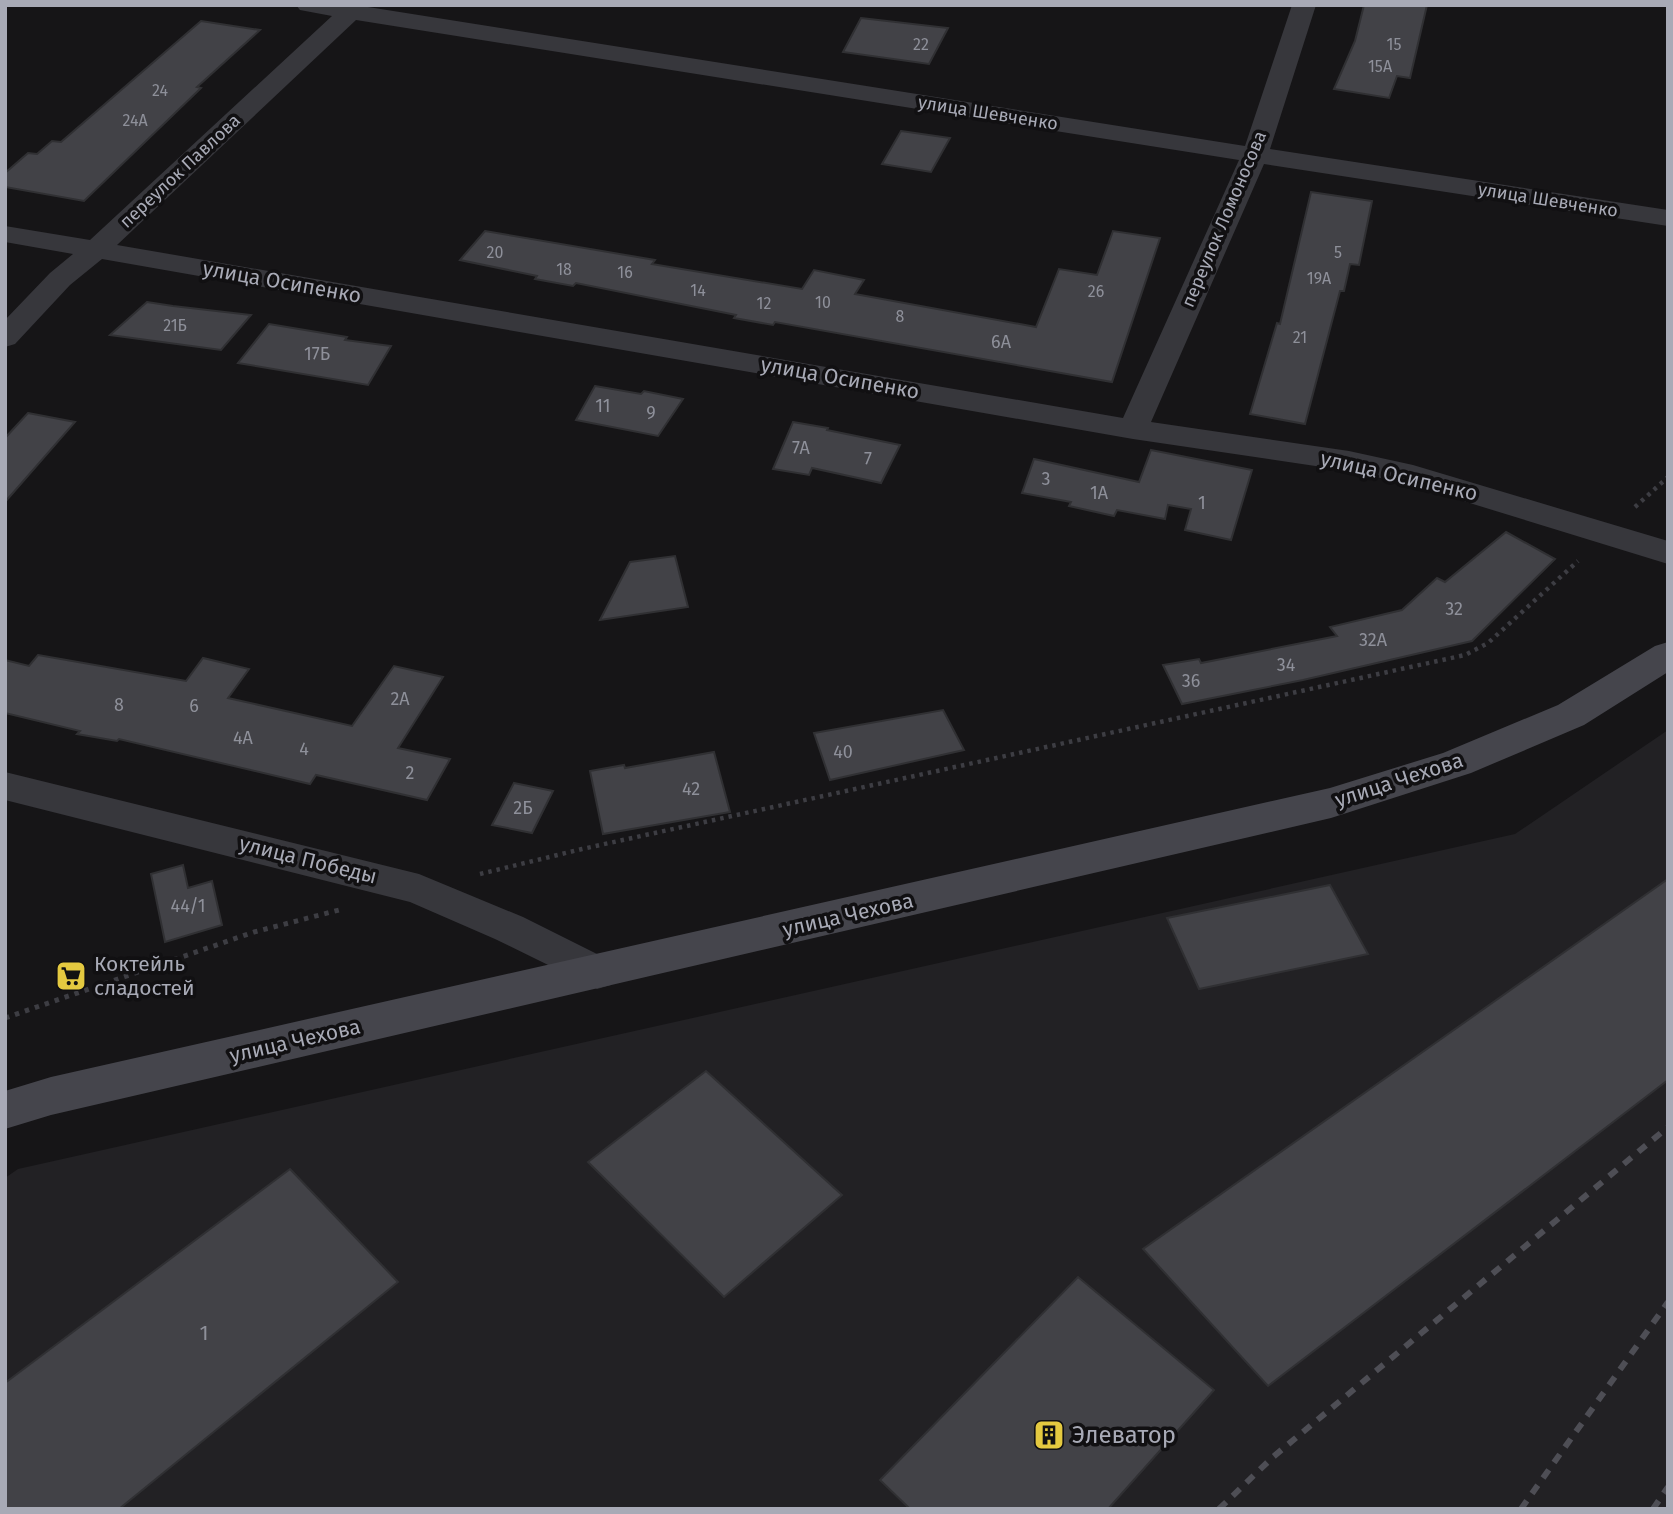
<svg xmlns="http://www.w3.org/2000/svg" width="1673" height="1514" viewBox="0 0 1673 1514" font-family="'Fira Sans',sans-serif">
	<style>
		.built { fill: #222124 }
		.building { fill: #424247; stroke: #303033; stroke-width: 2 }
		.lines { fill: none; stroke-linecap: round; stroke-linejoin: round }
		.path-far1 { stroke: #3d3d43; stroke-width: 4.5; stroke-dasharray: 3.5 5; stroke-linecap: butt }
		.path { stroke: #3d3d43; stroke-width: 5; stroke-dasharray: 4.5 6; stroke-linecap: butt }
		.minor { fill: #37373c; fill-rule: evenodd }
		.secondary { fill: #45454c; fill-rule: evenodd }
		.rail { stroke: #4e4e55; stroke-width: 6; stroke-dasharray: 10 9; stroke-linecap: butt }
		.labels { text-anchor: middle; stroke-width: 7; stroke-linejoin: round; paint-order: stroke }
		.far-number-label { font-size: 16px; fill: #8e909a }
		.far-street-label { font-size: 18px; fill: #a8aab6; stroke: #111012 }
		.number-label { font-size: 18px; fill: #8e909a }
		.street-label { font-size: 21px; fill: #a8aab6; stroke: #111012 }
		.poi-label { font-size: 21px; fill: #a8aab6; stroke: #111012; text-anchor: start }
		.near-number-label { font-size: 21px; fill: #8e909a }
		.near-poi-label { font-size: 24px; fill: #a8aab6; stroke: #111012; text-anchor: start }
	</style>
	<rect width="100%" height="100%" fill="#161517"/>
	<!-- built -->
	<polygon class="built" points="1668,730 1668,1509 5,1509 5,1178 18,1169 1515,834"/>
	<!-- building -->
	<g class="building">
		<polygon points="1364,5 1427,5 1410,78 1397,76 1389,98 1334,89 1355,41"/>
		<polygon points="861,18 948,28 929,64 843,52"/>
		<polygon points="201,21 260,30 197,87 201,88 84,201 5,187 5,173 28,153 37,154 52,141 61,142"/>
		<polygon points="901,131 950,138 931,172 882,164"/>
		<polygon points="1311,192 1372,201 1359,265 1350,264 1344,291 1340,291 1305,424 1250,414 1277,323 1280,324"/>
		<polygon points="485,231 655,260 652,264 802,289 814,270 864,280 855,294 1036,327 1059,269 1097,275 1113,231 1160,238 1112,382 775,322 773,325 734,318 736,315 576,283 573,286 535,279 537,276 460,260"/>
		<polygon points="147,302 173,306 251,315 221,350 110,335"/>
		<polygon points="269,324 347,337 345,340 391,346 368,385 238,363"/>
		<polygon points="595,386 641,394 644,391 683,399 658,436 576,420"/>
		<polygon points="28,413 75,422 5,502 5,438"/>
		<polygon points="793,422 828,428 827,430 900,445 881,483 812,468 809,475 773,469"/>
		<polygon points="1151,450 1252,470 1231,540 1185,530 1191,509 1168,505 1165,519 1117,510 1114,516 1069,506 1071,502 1022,493 1034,459 1139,482"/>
		<polygon points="1506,532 1555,559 1472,641 1303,680 1182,704 1163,665 1199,659 1201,663 1337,636 1330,627 1402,610 1437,578 1445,582"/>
		<polygon points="675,556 688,607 600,620 630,562"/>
		<polygon points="38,655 186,681 203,658 249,669 228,698 352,726 394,666 443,677 398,748 450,759 427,800 316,775 310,784 119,739 117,741 77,734 80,731 5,713 5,660 29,666"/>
		<polygon points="943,710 964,750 830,780 814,733"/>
		<polygon points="714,752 730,812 603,834 590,771 624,765 625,768"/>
		<polygon points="514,783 553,791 532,833 492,825"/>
		<polygon points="183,865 188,888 212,881 222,925 165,942 151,874"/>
		<polygon points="1668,879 1668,1080 1268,1386 1143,1249"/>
		<polygon points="1330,885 1368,954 1199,989 1167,918"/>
		<polygon points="706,1071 842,1195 724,1297 588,1162"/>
		<polygon points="290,1169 398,1282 119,1509 5,1509 5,1383"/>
		<polygon points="1078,1277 1214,1390 1108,1509 910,1509 880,1480"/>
	</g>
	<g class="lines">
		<!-- path-far1 -->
		<g class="path-far1">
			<polyline points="1635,507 1668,477"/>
			<polyline points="480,874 582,849 1465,655 1488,643 1578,561"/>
		</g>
		<!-- path -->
		<polyline class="path" points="5,1018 254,932 339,910"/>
		<!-- minor -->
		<g class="minor">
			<path d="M 296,5 L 370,5 L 368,7 L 1245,146 L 1292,5 L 1316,5 L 1270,149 L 1668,210 L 1668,226 L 1264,164 L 1151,422 L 1349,451 L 1413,465 L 1668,541 L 1668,564 L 1408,484 L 1349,471 L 1133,439 L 102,259 L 70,285 L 15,344 L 5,347 L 5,320 L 50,273 L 73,254 L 5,242 L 5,226 L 90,240 L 332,16 L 300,10 ZM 356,20 L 1239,160 L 1123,418 L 117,245 Z"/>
			<polygon points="5,772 419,874 523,917 611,961 617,973 611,985 597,989 495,939 410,902 5,800"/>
		</g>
		<!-- secondary -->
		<polygon class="secondary" points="1668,642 1668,672 1584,725 1471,773 1331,818 51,1115 5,1129 5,1091 51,1077 1330,788 1443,753 1558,705 1655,646"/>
		<!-- rail -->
		<g class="rail">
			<polyline points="1219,1509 1273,1457 1668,1127"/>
			<polyline points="1521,1509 1668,1302"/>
			<polyline points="1653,1509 1668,1487"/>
		</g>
	</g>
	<!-- icons -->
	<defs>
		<g id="supermarket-square" transform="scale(1.575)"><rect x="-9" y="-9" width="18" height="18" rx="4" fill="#e4c940" stroke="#111012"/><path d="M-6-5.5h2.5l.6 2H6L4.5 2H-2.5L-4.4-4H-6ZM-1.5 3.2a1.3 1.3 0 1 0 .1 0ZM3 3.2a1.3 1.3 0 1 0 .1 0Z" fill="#111"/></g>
		<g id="building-square" transform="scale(1.575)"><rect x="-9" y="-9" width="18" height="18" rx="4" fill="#e4c940" stroke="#111012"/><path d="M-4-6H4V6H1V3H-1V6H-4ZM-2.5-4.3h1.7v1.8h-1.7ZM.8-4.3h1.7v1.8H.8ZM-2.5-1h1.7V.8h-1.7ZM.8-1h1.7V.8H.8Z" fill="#111"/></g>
	</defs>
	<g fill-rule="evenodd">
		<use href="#supermarket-square" x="71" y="976"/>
		<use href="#building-square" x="1049" y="1435"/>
	</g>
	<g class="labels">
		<!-- far-number labels -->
		<g class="far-number-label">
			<text x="921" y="50">22</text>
			<text x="1394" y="50">15</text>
			<text x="1380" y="72">15А</text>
			<text x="160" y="96">24</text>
			<text x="135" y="126">24А</text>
			<text x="495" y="258">20</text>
			<text x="1338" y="258">5</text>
			<text x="564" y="275">18</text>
			<text x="625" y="278">16</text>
			<text x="1319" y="284">19А</text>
			<text x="698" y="296">14</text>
			<text x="1096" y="297">26</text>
			<text x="823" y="308">10</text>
			<text x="764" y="309">12</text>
			<text x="900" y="322">8</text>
			<text x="175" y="331">21Б</text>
			<text x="1300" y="343">21</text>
		</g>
		<!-- far-street labels -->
		<g class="far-street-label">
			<text transform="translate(988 113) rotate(9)" y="6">улица Шевченко</text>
			<text transform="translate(180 171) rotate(-43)" y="6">переулок Павлова</text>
			<text transform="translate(1548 200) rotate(9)" y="6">улица Шевченко</text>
			<text transform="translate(1224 219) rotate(-67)" y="6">переулок Ломоносова</text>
		</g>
		<!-- number labels -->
		<g class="number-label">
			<text x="1001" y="348">6А</text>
			<text x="317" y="360">17Б</text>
			<text x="603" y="412">11</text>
			<text x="651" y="419">9</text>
			<text x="801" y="454">7А</text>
			<text x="868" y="465">7</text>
			<text x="1046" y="485">3</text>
			<text x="1099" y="499">1А</text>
			<text x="1202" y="509">1</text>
			<text x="1454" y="615">32</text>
			<text x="1373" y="646">32А</text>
			<text x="1286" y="671">34</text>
			<text x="1191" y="687">36</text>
			<text x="400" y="705">2А</text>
			<text x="119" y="711">8</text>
			<text x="194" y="712">6</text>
			<text x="243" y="744">4А</text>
			<text x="304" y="755">4</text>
			<text x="843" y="758">40</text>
			<text x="410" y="779">2</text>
			<text x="691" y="795">42</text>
			<text x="523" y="814">2Б</text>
			<text x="188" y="912">44/1</text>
		</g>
		<!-- street labels -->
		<g class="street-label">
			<text transform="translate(282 282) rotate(10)" y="7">улица Осипенко</text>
			<text transform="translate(840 378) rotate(10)" y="7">улица Осипенко</text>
			<text transform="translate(1399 476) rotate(13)" y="7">улица Осипенко</text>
			<text transform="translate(1399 780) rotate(-18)" y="7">улица Чехова</text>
			<text transform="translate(308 860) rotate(14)" y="7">улица Победы</text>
			<text transform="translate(848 915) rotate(-13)" y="7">улица Чехова</text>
			<text transform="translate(295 1041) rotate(-13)" y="7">улица Чехова</text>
		</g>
		<!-- poi labels -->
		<g class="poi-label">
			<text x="94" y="971">Коктейль<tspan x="94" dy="24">сладостей</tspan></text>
		</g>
		<!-- near-number labels -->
		<g class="near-number-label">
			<text x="204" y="1340">1</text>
		</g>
		<!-- near-poi labels -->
		<g class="near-poi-label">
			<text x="1072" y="1443">Элеватор</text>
		</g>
	</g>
	<!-- border -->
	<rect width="1673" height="1514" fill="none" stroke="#a8aab6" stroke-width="14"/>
</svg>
